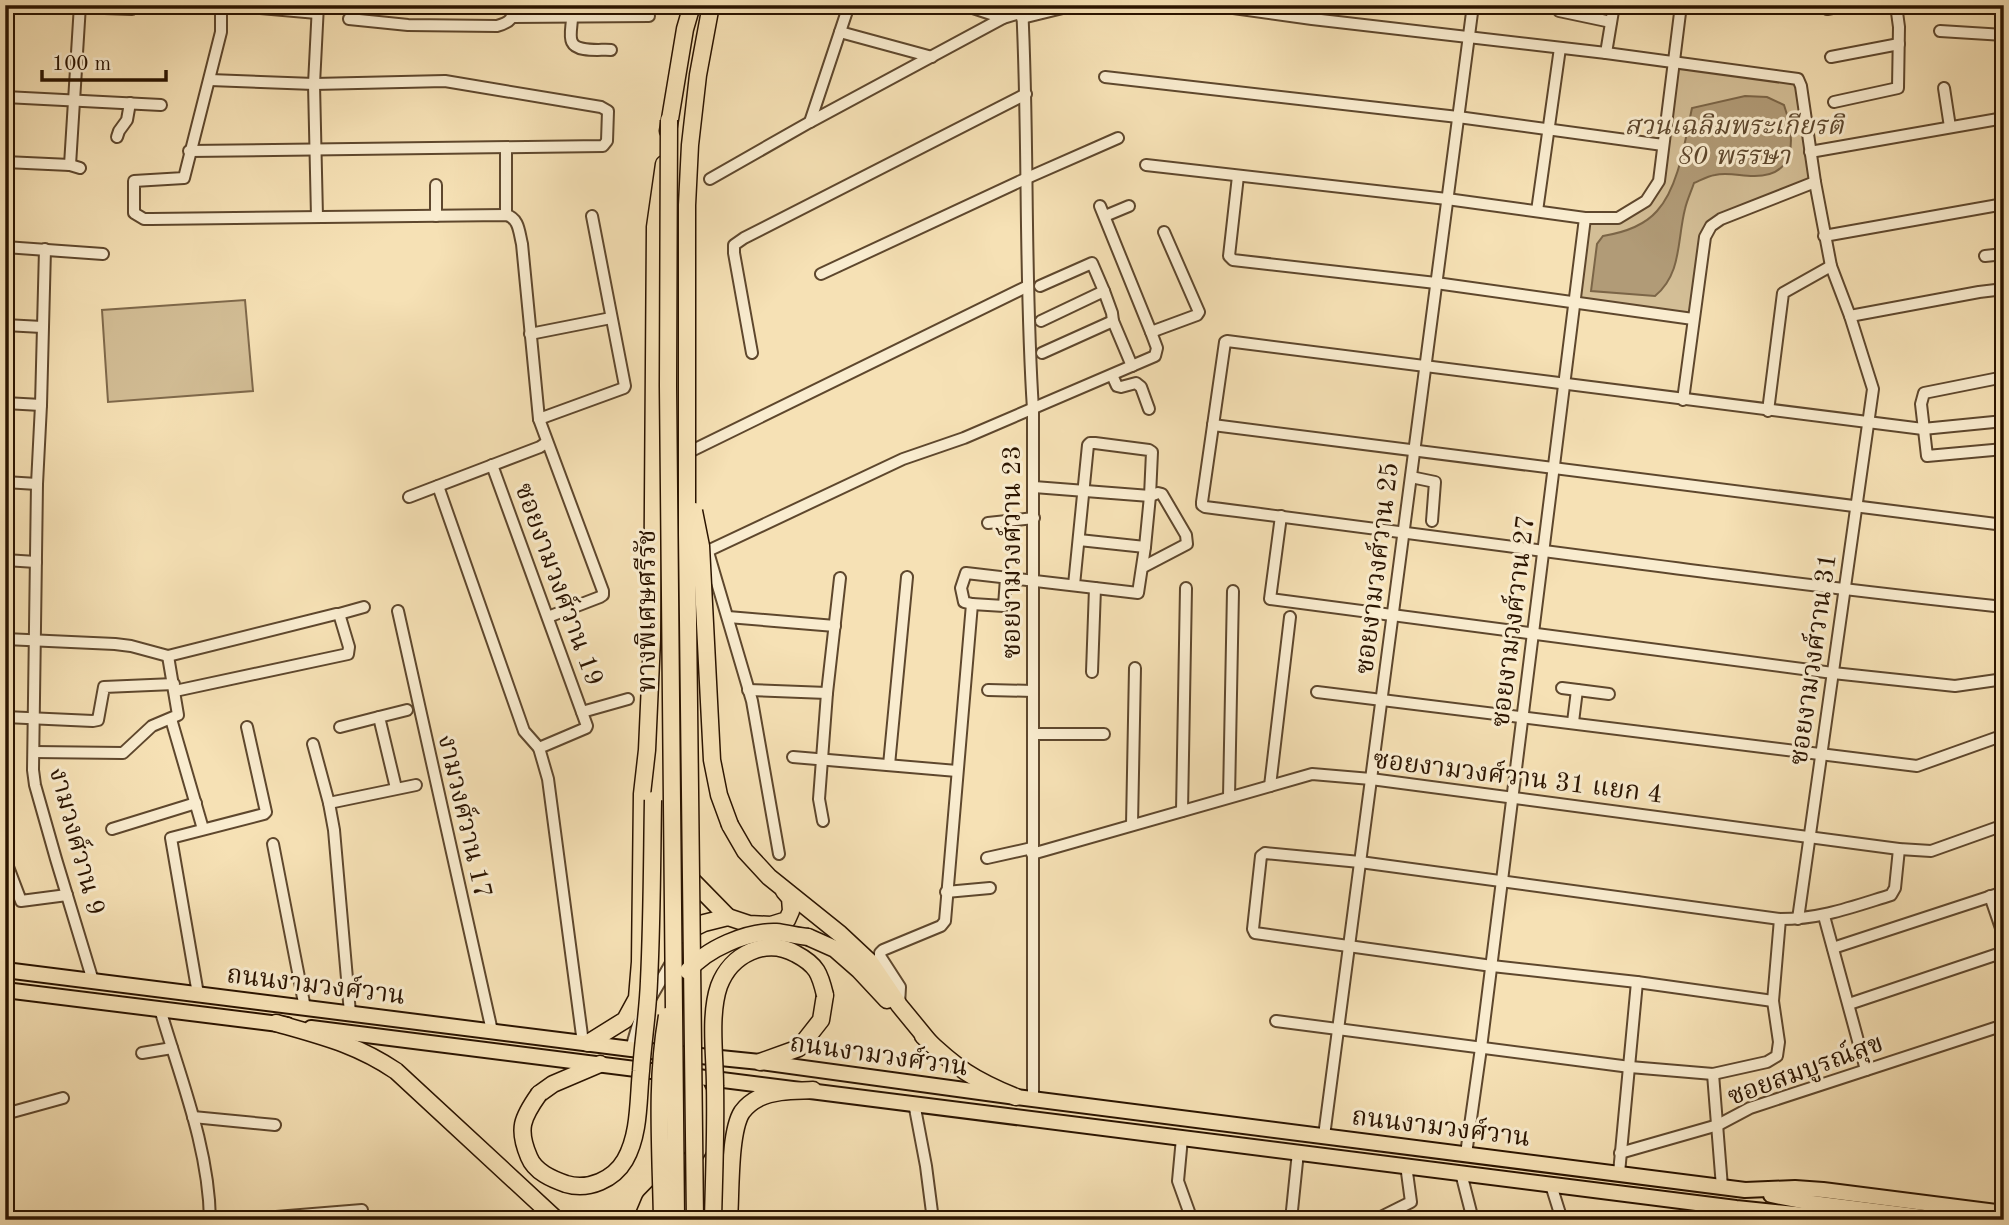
<svg xmlns="http://www.w3.org/2000/svg" width="2009" height="1225" viewBox="0 0 2009 1225" font-family="'Old Standard TT','Noto Serif Thai',serif">
	<style>
		.green { fill: #d3be96; stroke: #7f694b; stroke-width: 2 }
		.water { fill: #b19b77; stroke: #7b6547; stroke-width: 2 }
		.lines { fill: none; stroke-linecap: round; stroke-linejoin: round }
		.minor-casing { stroke: #5e472d; stroke-width: 14 }
		.major-casing { stroke: #2b1400; stroke-width: 18 }
		.highway-casing { stroke: #2b1400; stroke-width: 19 }
		.minor { stroke: #f9eccf; stroke-width: 10 }
		.major { stroke: #f6e1b5; stroke-width: 14 }
		.highway { stroke: #f6e1b5; stroke-width: 16 }
		.highway-bridge-casing { stroke: #2b1400; stroke-width: 19; stroke-linecap: butt }
		.highway-bridge { stroke: #f6e1b5; stroke-width: 16 }
		.labels { text-anchor: middle; stroke-width: 6; stroke-linejoin: round; paint-order: stroke }
		.park-label { font-size: 26px; font-style: italic; fill: #5d472d; stroke: #f9eccf }
		.street-label { font-size: 26px; fill: #2b1400; stroke: #f9eccf }
	</style>
	<rect width="100%" height="100%" fill="#f6e1b5"/>
	<filter id="stains"><feTurbulence type="fractalNoise" baseFrequency=".00286" numOctaves="4"/><feColorMatrix values="0 0 0 0 .2 0 0 0 0 .09 0 0 0 0 .02 0 0 0 .5 -.17"/></filter>
	<radialGradient id="worn" r=".72"><stop offset=".6" stop-color="#630" stop-opacity="0"/><stop offset="1" stop-color="#630" stop-opacity=".3"/></radialGradient>
	<!-- green -->
	<g class="green">
		<polygon points="1677,66 1798,81 1812,181 1710,224 1692,316 1573,300 1583,220 1621,222 1650,204"/>
		<polygon points="245,300 253,391 108,402 102,310"/>
	</g>
	<!-- water -->
	<path class="water" d="M 1745,96 L 1767,97 L 1784,105 C 1795,137 1798,177 1753,176 C 1741,176 1727,172 1715,175 C 1708,176 1701,180 1694,183 C 1691,192 1687,200 1685,209 C 1677,240 1682,274 1655,296 L 1591,291 L 1597,244 L 1603,236 C 1621,233 1644,226 1657,211 C 1679,187 1685,140 1692,108 Z"/>
	<g class="lines">
		<!-- minor casing -->
		<g class="minor-casing">
			<g id="minor">
				<polyline points="21,5 132,9"/>
				<path d="M 221,5 L 221,32 L 184,178 L 134,181 L 134,213 L 144,219 L 151,219 L 506,215 C 519,218 519,232 522,244 L 539,419 L 603,591 L 603,595 L 600,597 L 548,617"/>
				<polyline points="224,5 317,13"/>
				<polyline points="964,5 1003,18"/>
				<path d="M 1022,5 C 1029,140 1024,274 1033,409 L 1033,1100"/>
				<polyline points="1212,5 1312,19 1606,53 1798,79 1801,86 1815,182 1831,266 1850,316 1873,389 1798,919"/>
				<polyline points="1827,9 1848,5"/>
				<polyline points="1559,11 1611,22"/>
				<polyline points="513,17 649,16"/>
				<path d="M 572,18 C 572,25 569,36 572,42 C 577,53 601,49 611,50"/>
				<polyline points="1022,18 1075,5"/>
				<path d="M 349,19 L 408,25 L 497,26 C 511,22 513,19 513,5"/>
				<polyline points="1940,31 2004,35"/>
				<polyline points="840,32 932,57"/>
				<polyline points="1606,53 1614,5"/>
				<polyline points="1831,57 1899,44"/>
				<polyline points="1105,77 1458,117 1663,145"/>
				<polyline points="1944,88 1950,127"/>
				<polyline points="5,97 161,105"/>
				<polyline points="1834,102 1898,88 1899,27 1896,5"/>
				<polyline points="810,122 849,5"/>
				<polyline points="117,137 119,131 127,120 130,103"/>
				<polyline points="506,148 506,215"/>
				<polyline points="189,151 603,146 607,141 608,111 601,107 445,81 314,84 210,80"/>
				<polyline points="1810,152 2004,118"/>
				<polyline points="5,162 70,165 80,168"/>
				<polyline points="70,165 80,5"/>
				<polyline points="1146,165 1447,199 1585,218 1618,218 1646,201 1659,181 1681,5"/>
				<polyline points="1238,176 1229,256 1233,260 1436,283 1693,319"/>
				<polyline points="710,179 810,122 1003,18 1023,12"/>
				<polyline points="1537,211 1560,48"/>
				<polyline points="436,216 436,185"/>
				<polyline points="1105,216 1129,206"/>
				<polyline points="317,217 314,84 318,5"/>
				<polyline points="1824,236 2004,204"/>
				<polyline points="5,247 103,254"/>
				<polyline points="45,249 41,405 37,484 33,770 35,785 56,859 93,981"/>
				<polyline points="1985,256 2004,254"/>
				<polyline points="821,274 1027,178 1118,138"/>
				<polyline points="1040,286 1092,263 1104,291 1112,313 1113,321 1132,366"/>
				<polyline points="1850,316 1979,292 2004,289"/>
				<polyline points="1041,321 1104,291"/>
				<polyline points="5,325 42,327"/>
				<polyline points="1151,332 1197,315 1199,312 1164,232"/>
				<polyline points="530,334 611,318"/>
				<polyline points="752,353 734,253 734,245 744,238 1026,94"/>
				<polyline points="1042,353 1113,321"/>
				<polyline points="1112,375 1117,386 1121,387 1136,383 1141,387 1149,409"/>
				<polyline points="2004,377 1924,393 1921,404 1927,456 2004,449"/>
				<polyline points="1683,400 1705,237 1711,226 1721,219 1815,182"/>
				<polyline points="5,403 41,405"/>
				<polyline points="1768,411 1783,293 1831,266"/>
				<polyline points="539,419 624,388 625,386 592,216"/>
				<path d="M 2004,421 L 1923,429 L 1227,341 L 1225,342 L 1202,502 L 1202,505 L 1205,507 C 1471,540 1737,579 2004,607"/>
				<polyline points="1213,425 2004,525"/>
				<polyline points="683,455 1028,286"/>
				<polyline points="492,465 587,726 586,728 539,748 548,779 583,1043"/>
				<polyline points="1411,477 1435,482 1432,521"/>
				<polyline points="5,482 37,484"/>
				<polyline points="438,486 524,731 539,748"/>
				<polyline points="1034,487 1150,496 1158,493 1162,494 1186,535 1187,544 1143,567"/>
				<polyline points="409,497 540,447 547,442"/>
				<polyline points="1281,516 1270,599 1833,673 1955,686 2004,679"/>
				<polyline points="988,523 1034,518"/>
				<polyline points="1079,540 1145,547"/>
				<polyline points="708,552 752,701 779,854"/>
				<polyline points="697,556 903,459 964,438 1155,356 1157,348 1151,332 1100,206"/>
				<polyline points="5,560 36,562"/>
				<polyline points="972,604 1004,606 1006,578"/>
				<polyline points="398,611 492,1031"/>
				<polyline points="339,614 364,607"/>
				<polyline points="728,617 835,626"/>
				<polyline points="5,639 115,644 131,646 168,656 336,614 339,614 340,617 349,647 348,654 175,691"/>
				<polyline points="678,672 679,510"/>
				<polyline points="1092,672 1095,588"/>
				<polyline points="1562,688 1609,694"/>
				<polyline points="748,690 827,693"/>
				<polyline points="988,690 1033,691"/>
				<polyline points="1317,692 1917,766 2004,735"/>
				<polyline points="582,712 628,699"/>
				<polyline points="5,717 93,721 98,720 104,687 174,684"/>
				<polyline points="171,719 203,829"/>
				<polyline points="1573,722 1577,690"/>
				<polyline points="340,727 379,717"/>
				<polyline points="1033,734 1104,734"/>
				<polyline points="313,744 329,803 334,830 350,1013"/>
				<polyline points="34,752 123,753 152,726 178,715 168,656"/>
				<polyline points="793,757 957,771"/>
				<polyline points="889,765 907,577"/>
				<polyline points="1270,786 1290,617"/>
				<polyline points="396,788 379,717 407,710"/>
				<polyline points="1229,797 1233,591"/>
				<polyline points="329,803 416,785"/>
				<polyline points="1182,811 1186,588"/>
				<polyline points="823,821 819,799 827,693 840,578"/>
				<polyline points="1132,825 1135,668"/>
				<polyline points="112,829 196,803"/>
				<polyline points="273,844 305,1008"/>
				<polyline points="1032,854 1312,774 1371,779 1899,849 1931,851 2004,825"/>
				<polyline points="987,858 1032,848"/>
				<polyline points="5,859 21,901 67,895"/>
				<polyline points="946,892 990,888"/>
				<polyline points="1990,896 2004,937"/>
				<polyline points="1824,916 1866,1070"/>
				<polyline points="1833,948 2004,892"/>
				<polyline points="198,994 171,838 264,814 266,812 247,727"/>
				<polyline points="649,1001 671,963"/>
				<path d="M 1773,1001 L 1637,982 L 1492,966 L 1255,933 L 1253,929 L 1261,856 L 1265,853 L 1360,862 L 1780,919 C 1821,919 1852,907 1891,895 L 1895,888 L 1899,849"/>
				<polyline points="1849,1004 2004,952"/>
				<polyline points="899,1005 900,987 880,956 880,953 883,950 941,926 945,921 972,604 964,602 961,588 966,573 1138,593 1145,547 1150,496 1152,452 1149,450 1095,443 1090,443 1088,445 1074,585"/>
				<path d="M 160,1009 C 180,1077 209,1148 210,1220"/>
				<polyline points="1276,1021 1630,1067 1713,1074 1767,1062 1777,1056 1779,1042 1773,1001 1780,919"/>
				<polyline points="631,1049 641,1014"/>
				<polyline points="142,1053 172,1048"/>
				<polyline points="1713,1074 1722,1187"/>
				<polyline points="914,1103 926,1166 933,1220"/>
				<polyline points="5,1114 63,1098"/>
				<polyline points="193,1117 275,1125"/>
				<polyline points="1324,1136 1473,5"/>
				<polyline points="1182,1138 1178,1181 1192,1220"/>
				<polyline points="1620,1153 1718,1125 1750,1108 2004,1025"/>
				<polyline points="1466,1154 1481,1048 1585,218"/>
				<polyline points="1461,1173 1473,1220"/>
				<polyline points="1619,1173 1637,982"/>
				<polyline points="1551,1185 1562,1220"/>
				<polyline points="211,1217 232,1220"/>
				<polyline points="239,1220 362,1210"/>
				<polyline points="1291,1220 1298,1152"/>
				<polyline points="1375,1220 1411,1202 1406,1165"/>
			</g>
		</g>
		<!-- major casing -->
		<g class="major-casing">
			<g id="major">
				<polyline points="5,970 631,1049 760,1062 1016,1097 1745,1190 1795,1188 1823,1190 2004,1213"/>
				<polyline points="5,990 287,1025"/>
				<polyline points="311,1028 1736,1208 1855,1220"/>
				<polyline points="1771,1195 1812,1203 1947,1220"/>
			</g>
		</g>
		<!-- highway casing -->
		<g class="highway-casing">
			<g id="highway">
				<polyline points="668,131 685,29 692,5"/>
				<polyline points="730,825 745,851 769,877 840,934 870,962 899,1005 931,1044"/>
				<polyline points="679,867 728,917"/>
				<polyline points="679,935 704,923 728,917 749,924 771,925 787,920 791,911 790,898 784,891"/>
				<polyline points="808,937 835,949 859,970 887,1000"/>
				<path d="M 276,1023 C 321,1036 356,1044 396,1071 L 557,1220"/>
				<path d="M 923,1036 C 956,1068 974,1080 1016,1097"/>
				<polyline points="588,1043 625,1020 637,998 640,962 642,794 647,750 652,639 655,227 664,164"/>
				<polyline points="760,1062 799,1048 821,1020 825,995"/>
				<polyline points="539,1094 553,1084 600,1064"/>
				<polyline points="642,1220 650,1201 695,1155 702,1142 701,1098 696,1088"/>
				<path d="M 729,1220 C 731,1193 729,1132 742,1112 C 747,1105 753,1101 759,1098 C 776,1090 795,1091 813,1090"/>
			</g>
		</g>
		<!-- minor -->
		<use href="#minor" class="minor"/>
		<!-- major -->
		<use href="#major" class="major"/>
		<!-- highway -->
		<use href="#highway" class="highway"/>
		<!-- highway-bridge casing -->
		<g class="highway-bridge-casing">
			<g id="highway-bridge">
				<polyline points="669,120 668,386 676,1220"/>
				<polyline points="694,511 701,546 712,760 719,795 730,825"/>
				<path d="M 688,971 C 706,949 747,931 776,932 C 786,933 798,936 808,937"/>
				<path d="M 539,1094 C 522,1118 517,1129 529,1157 C 535,1172 552,1179 566,1184 C 589,1191 614,1179 625,1160 C 640,1134 638,1099 641,1071 C 643,1041 648,1011 649,981 C 652,921 652,861 653,800"/>
				<path d="M 662,1220 C 661,1153 655,1082 667,1016"/>
				<polyline points="695,1220 687,534 687,205 690,145 698,75 711,5"/>
				<path d="M 713,1220 C 714,1175 716,1131 715,1086 C 715,1056 709,1015 719,986 C 731,954 766,937 796,954 C 817,965 820,974 825,995"/>
			</g>
		</g>
		<!-- highway-bridge -->
		<use href="#highway-bridge" class="highway-bridge"/>
	</g>
	<g class="labels">
		<!-- park labels -->
		<g class="park-label">
			<text x="1734" y="134">สวนเฉลิมพระเกียรติ<tspan x="1734" dy="30">80 พรรษา</tspan></text>
		</g>
		<!-- street labels -->
		<g class="street-label">
			<text transform="translate(1011 552) rotate(-90)" y="9">ซอยงามวงศ์วาน 23</text>
			<text transform="translate(1376 568) rotate(-83)" y="9">ซอยงามวงศ์วาน 25</text>
			<text transform="translate(560 584) rotate(70)" y="9">ซอยงามวงศ์วาน 19</text>
			<text transform="translate(646 611) rotate(-90)" y="9">ทางพิเศษศรีรัช</text>
			<text transform="translate(1512 621) rotate(-83)" y="9">ซอยงามวงศ์วาน 27</text>
			<text transform="translate(1812 659) rotate(-82)" y="9">ซอยงามวงศ์วาน 31</text>
			<text transform="translate(1518 776) rotate(7)" y="9">ซอยงามวงศ์วาน 31 แยก 4</text>
			<text transform="translate(466 816) rotate(77)" y="9">งามวงศ์วาน 17</text>
			<text transform="translate(78 841) rotate(75)" y="9">งามวงศ์วาน 9</text>
			<text transform="translate(316 984) rotate(7)" y="9">ถนนงามวงศ์วาน</text>
			<text transform="translate(879 1054) rotate(8)" y="9">ถนนงามวงศ์วาน</text>
			<text transform="translate(1805 1069) rotate(-20)" y="9">ซอยสมบูรณ์สุข</text>
			<text transform="translate(1441 1126) rotate(7)" y="9">ถนนงามวงศ์วาน</text>
		</g>
	</g>
	<!-- margin -->
	<rect width="2009" height="1225" fill="none" stroke="#f6e1b5" stroke-width="28"/>
	<rect x="7" y="7" width="1995" height="1211" fill="none" stroke="#2b1400" stroke-width="3.5"/>
	<rect x="14" y="14" width="1981" height="1197" fill="none" stroke="#2b1400" stroke-width="2"/>
	<!-- scale -->
	<path d="M42 70v10h124v-10" fill="none" stroke="#2b1400" stroke-width="3.5"/>
	<text x="52" y="70" font-size="21" fill="#2b1400" stroke="#f9eccf" stroke-width="5" paint-order="stroke">100 m</text>
	<rect width="100%" height="100%" filter="url(#stains)"/>
	<rect width="100%" height="100%" fill="url(#worn)"/>
</svg>
